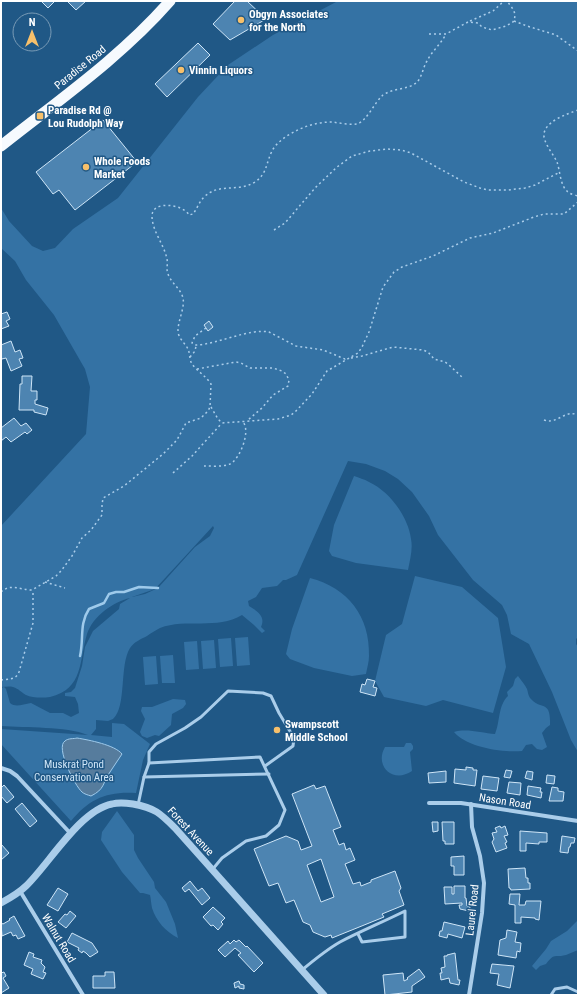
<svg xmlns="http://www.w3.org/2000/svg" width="579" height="996" viewBox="0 0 579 996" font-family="'Roboto Condensed',sans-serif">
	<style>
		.green { fill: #3472a4; fill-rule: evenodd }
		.water { fill: #567c9d; stroke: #9ecaeb }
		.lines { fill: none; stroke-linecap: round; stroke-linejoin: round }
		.stream { stroke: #9ecaeb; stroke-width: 2.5 }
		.building { fill: #4d84b1; stroke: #cee5f7; fill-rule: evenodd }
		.path { stroke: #aacdea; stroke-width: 1.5; stroke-dasharray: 2 3; stroke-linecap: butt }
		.service { stroke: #aacdea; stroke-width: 3 }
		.minor { stroke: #aacdea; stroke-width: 4 }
		.tertiary { stroke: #aacdea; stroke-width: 7 }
		.trunk { stroke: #f6fafe; stroke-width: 11 }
		.poi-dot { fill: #f7c06b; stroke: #205886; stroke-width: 1.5 }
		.labels { text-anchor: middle; stroke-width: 3; stroke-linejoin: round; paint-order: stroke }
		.poi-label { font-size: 11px; font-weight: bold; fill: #fff; stroke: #205886; text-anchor: start }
		.street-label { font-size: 11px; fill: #fff; stroke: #205886 }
		.park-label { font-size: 11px; fill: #cee5f7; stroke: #205886 }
	</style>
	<rect width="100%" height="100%" fill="#205886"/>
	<!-- green -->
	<g class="green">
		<path d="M 338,1 L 578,1 L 578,637 L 576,639 L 576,644 L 578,647 L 578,752 L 571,740 L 552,692 L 529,644 L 511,634 L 507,615 L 502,605 L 473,580 L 438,535 L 429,516 L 412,492 L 398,479 L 385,471 L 366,464 L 348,461 L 297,575 L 286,580 L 283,580 L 277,586 L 262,588 L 256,597 L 248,601 L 249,606 C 257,611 266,616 261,627 L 265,631 L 262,633 L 254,625 L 242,615 C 217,630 186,618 160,628 C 156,630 151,633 147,636 C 141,639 134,642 130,648 C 119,666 127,706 113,719 L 108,721 L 96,720 L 96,729 L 91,735 L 112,737 L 112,723 L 124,724 L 150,744 L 143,760 L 136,793 C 107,791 89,799 71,821 L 1,744 L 1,729 L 88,735 C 65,726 27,728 1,726 L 1,688 L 4,687 L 6,689 L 10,703 C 16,708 23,704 31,703 L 50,713 L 63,713 L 71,717 L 79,713 L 78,704 L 75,697 L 65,696 L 65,693 L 71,692 L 75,688 L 82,666 L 85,647 L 93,631 L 119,609 L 120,604 L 130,598 C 113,602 93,616 87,634 C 79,660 84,689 50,697 C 43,698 32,698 26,695 C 21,692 19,689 13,687 C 9,686 5,687 1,687 L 1,526 L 86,434 L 90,387 L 85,369 L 54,315 L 26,280 L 15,261 L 1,248 L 1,208 L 9,221 L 32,246 L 43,251 L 55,248 L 73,229 L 118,198 L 198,97 L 228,65 L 273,35 ZM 213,526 L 214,528 L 210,536 L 195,547 L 158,588 L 145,594 L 132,597 L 155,589 Z"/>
		<path d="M 354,476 C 359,478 364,479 369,482 C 389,491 408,516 411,539 C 413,549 410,560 408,570 L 356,563 L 332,556 L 329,551 L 334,525 Z"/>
		<polygon points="415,576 462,587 498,618 506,667 493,713 443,700 426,706 384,697 375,681 386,635 402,624"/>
		<path d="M 310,578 C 348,588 370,616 369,656 C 369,662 367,668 366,674 L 352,676 L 314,668 L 290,659 L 286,654 L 292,629 Z"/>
		<polygon points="248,637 250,665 237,666 235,638"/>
		<polygon points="231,638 233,666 220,667 218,639"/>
		<polygon points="214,640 216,668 203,669 201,641"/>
		<polygon points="197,641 199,669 186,670 184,642"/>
		<polygon points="173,655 175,683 162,683 160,656"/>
		<polygon points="156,656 158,684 145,685 143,657"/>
		<path d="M 518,676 C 521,680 525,685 527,689 C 528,692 528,695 530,698 C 541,711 551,699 550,725 L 546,728 L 542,733 L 547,747 L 542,750 L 537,749 L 532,744 L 526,745 L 522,751 C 503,753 466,747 454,732 C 466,728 482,733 495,734 C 500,723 498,705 508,696 L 507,692 L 513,686 L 515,679 Z"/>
		<polygon points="173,699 185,700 186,704 183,708 172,714 171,725 159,736 155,735 147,738 142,736 140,732 145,719 141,711 142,707 152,707"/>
		<path d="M 406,743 L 411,743 L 413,746 L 413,749 L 410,752 L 412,771 C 393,784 374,766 385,747 L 404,747 Z"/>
		<path d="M 117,811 L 134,835 L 134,850 L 138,858 L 154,882 L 155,888 L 166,902 L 175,924 L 178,938 C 166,932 156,921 152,908 C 151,903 151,899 150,895 L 143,893 L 140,893 L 122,872 L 101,840 L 102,832 Z"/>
		<path d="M 578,920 L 578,950 C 574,952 570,953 566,955 C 554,958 555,952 546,964 L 540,966 L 536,970 L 532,966 L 546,949 L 551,941 L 567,931 Z"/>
	</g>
	<!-- water -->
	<path class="water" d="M 77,738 C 89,740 115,745 122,754 C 118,760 114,766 110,772 C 102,784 105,789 91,796 C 88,795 84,794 82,792 C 75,786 55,747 65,741 C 68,738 74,739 77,738 Z"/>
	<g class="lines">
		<!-- stream -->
		<path class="stream" d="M 80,656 C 84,639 79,624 89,609 L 104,603 L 109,594 L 116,592 L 124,592 L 139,587 L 158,588"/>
	</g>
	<!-- building -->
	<g class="building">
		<polygon points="41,1 55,1 48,8"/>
		<polygon points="67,1 86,1 76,10"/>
		<polygon points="235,1 247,1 266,19 230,40 213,24"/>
		<polygon points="198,43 210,55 167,97 155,84"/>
		<polygon points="103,120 137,162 75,210 59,190 53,194 36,172"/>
		<polygon points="7,312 10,319 6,321 9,326 1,329 1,314"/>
		<polygon points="209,321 213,327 208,331 204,325"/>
		<polygon points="11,341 15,352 20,350 23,358 19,359 22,366 11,371 6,358 2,359 1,357 1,345"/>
		<polygon points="22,376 32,376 31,391 37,391 37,400 35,400 35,404 48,408 46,415 34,412 34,410 19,410 20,384 22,384"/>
		<polygon points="14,418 21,426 26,423 32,430 27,434 25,432 11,442 6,437 1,441 1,428"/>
		<polygon points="367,679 375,681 373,687 377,688 375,696 360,692 362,684 365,685"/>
		<polygon points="466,767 473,768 473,770 477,770 475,786 454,783 455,769 466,770"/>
		<polygon points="506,770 512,771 510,778 504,777"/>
		<polygon points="446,771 446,782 429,783 428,773"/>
		<polygon points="527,771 533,772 532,780 525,778"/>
		<polygon points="547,775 555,776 554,784 546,783"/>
		<polygon points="483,776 499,778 497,791 481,789"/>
		<polygon points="509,782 521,783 520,795 507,793"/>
		<polygon points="4,785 14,797 7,803 1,796 1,788"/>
		<path d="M 314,785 L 316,789 L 325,786 L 341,827 L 333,830 L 339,845 L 344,843 L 346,850 L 350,848 L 355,860 L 345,864 L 353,884 L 360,882 L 361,886 L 371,882 L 371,880 L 395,871 L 401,888 L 399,891 L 404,905 L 382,914 L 384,917 L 332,938 L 331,935 L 325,937 L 313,932 L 310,925 L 303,922 L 294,900 L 286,903 L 278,883 L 269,886 L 254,849 L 286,836 L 298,841 L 301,850 L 312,846 L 292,794 ZM 321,859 L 334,897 L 321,902 L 307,865 Z"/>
		<polygon points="528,786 541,788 540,792 542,792 541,798 527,795"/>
		<polygon points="552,787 558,788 558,791 564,792 563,801 549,801"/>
		<polygon points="22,803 37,821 30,827 15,809"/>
		<polygon points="432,822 438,822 438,831 433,832"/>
		<polygon points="442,822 454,822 454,844 445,844 445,841 443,841"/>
		<polygon points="500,826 501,828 505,826 508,835 504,836 507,842 505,843 507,848 496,852 492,842 494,839 492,833 497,832 495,828"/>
		<polygon points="520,831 547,833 547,842 539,842 539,844 526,843 526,851 520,851"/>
		<polygon points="562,836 575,838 574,843 571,843 570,847 569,847 568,853 560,852"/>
		<polygon points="1,844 9,853 1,860"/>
		<polygon points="464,856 464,875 454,875 454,866 451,866 451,857"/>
		<polygon points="525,868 526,878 528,878 528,883 530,883 530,889 511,890 510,888 509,888 508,869"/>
		<polygon points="190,881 198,891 202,888 210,898 202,905 189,889 185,892 182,888"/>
		<polygon points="454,886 465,886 465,898 466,898 467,906 470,907 469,911 460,909 459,905 462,905 462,903 445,904 444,887 452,887 452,894 454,894"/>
		<polygon points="58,888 68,894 58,911 47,905"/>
		<polygon points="510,894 520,894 519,905 525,905 526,901 541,901 539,920 535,919 535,918 521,917 521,923 515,923 515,905 509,904"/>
		<polygon points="213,907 225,918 221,922 223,924 218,930 213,925 211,926 203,917"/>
		<polygon points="70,911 76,916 66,928 58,922 65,914 67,915"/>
		<polygon points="14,916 25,936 18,939 16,935 13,936 11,932 2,936 1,923 3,924 10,920 9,919"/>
		<polygon points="444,922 465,927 462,938 448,934 447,938 439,936 440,931 442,931"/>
		<polygon points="507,930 517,932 515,942 521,943 520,952 517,951 516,958 498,955 500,940 506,938"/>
		<polygon points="72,933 92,943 98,952 90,957 86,953 83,951 82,953 78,950 79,948 67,942"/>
		<polygon points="234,940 236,942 239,940 246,947 247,946 263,963 254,972 238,955 241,953 235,948 225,957 218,950 228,941 230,944"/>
		<polygon points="29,952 34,954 33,957 42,960 41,963 45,967 43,972 46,973 43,979 31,974 33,969 24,965"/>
		<polygon points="455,953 458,980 460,980 459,985 450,983 449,978 441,980 440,973 442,973 441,968 445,967 444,956 447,956 447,955"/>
		<polygon points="492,964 514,966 510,988 497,985 499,974 490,973"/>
		<polygon points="419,969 425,977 412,986 412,992 385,995 383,975 403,973 404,981 408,979 407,978"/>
		<polygon points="4,972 6,976 3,978 9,988 1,993 1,973"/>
		<polygon points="105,972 114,972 115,988 93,988 93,976 105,976"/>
		<polygon points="239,981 240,984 244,985 244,989 239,988 239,986 235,988 234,983"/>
	</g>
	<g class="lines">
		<!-- path -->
		<g class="path">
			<polyline points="470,21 493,11 504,1"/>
			<polyline points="514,21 527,26 556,35 578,51"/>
			<path d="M 429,34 L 446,34 L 468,22 L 478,23 L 482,27 L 492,30 L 506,26 L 513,22 C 518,13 512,8 507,1"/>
			<path d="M 578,110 C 567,114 542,122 544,137 C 546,146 553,154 557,162 C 560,170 560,185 567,191 C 569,194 575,195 578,196"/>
			<polyline points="274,230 285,223 315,188 337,167 352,156 370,151 388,149 401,150 411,153 464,182 480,188 488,190 508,190 525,188 535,185 560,172"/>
			<path d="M 206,328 L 195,336 L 192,343 L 196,345 C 218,344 250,328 269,332 L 296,346 L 323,350 L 345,359 L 347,358"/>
			<polyline points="190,357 195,351 196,346"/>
			<polyline points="351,358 362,356 393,347 423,350 428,352 434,359 445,362 448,364 463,378"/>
			<polyline points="197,369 236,362 241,363 250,368 273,368 282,371 286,374 289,380 288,386 273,395 262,408 248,420"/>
			<polyline points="211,407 218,419 222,423 278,419 291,415 295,412 312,394 327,371 358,353 362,347 369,332 383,287 394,272 402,267 433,256 470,238 493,233 534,217 544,214 564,214 578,202"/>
			<path d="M 544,420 C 557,425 565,409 578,415"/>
			<path d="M 204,466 C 212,466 222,467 230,464 C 240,459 251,431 243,422"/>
			<polyline points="173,473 192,456 222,423"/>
			<polyline points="45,582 65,588"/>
			<path d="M 1,592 C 11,583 20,590 32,590 L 56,576 L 61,571 L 72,556 L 82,538 L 91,530 L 102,515 L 102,505 L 103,498 L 124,486 L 163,454 L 177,440 L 186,423 L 201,418 L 208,411 L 210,407 L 211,384 C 206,376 197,371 192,364 C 189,359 190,353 188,349 C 185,343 178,338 178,331 C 178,320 185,308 183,298 C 181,289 171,283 168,274 C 166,270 168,264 167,259 C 164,244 152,231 152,216 C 152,200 183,204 189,215 L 193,214 C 197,209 199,202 204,197 C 220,182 237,193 255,182 C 267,174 266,163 272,151 C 275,145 281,140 287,136 C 301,127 316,122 332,122 C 340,123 349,125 357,124 C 367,121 374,103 383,95 C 393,88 407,90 416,83 C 422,78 423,67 427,61 C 432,51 441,44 446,34"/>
			<path d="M 1,680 C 8,679 16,680 19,672 L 33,623 L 33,590"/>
		</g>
		<!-- service -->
		<g class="service">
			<polyline points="149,763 260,757 285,810 279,825 266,836 246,841 222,858 212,870"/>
			<polyline points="144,777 269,774"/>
			<polyline points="138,805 144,777 149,763 149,752 156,744 185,728 201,717 228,691 263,693 271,696 279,713 294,738 293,746 265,766"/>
			<path d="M 302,970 C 314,960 326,950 340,942 C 361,931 383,922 405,911 L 405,937 L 362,942 L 358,934"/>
			<polyline points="551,995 555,989 567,987 578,992"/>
		</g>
		<!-- minor -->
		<g class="minor">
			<polyline points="1,768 10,771 17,776 71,834"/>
			<polyline points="429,803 461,803 578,821"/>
			<polyline points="20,891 83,995"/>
			<polyline points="469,995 482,913 484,883 480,856 472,827 471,804"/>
		</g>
		<!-- tertiary -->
		<path class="tertiary" d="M 1,903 C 10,898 19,893 26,886 C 49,864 80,810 112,804 C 119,802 127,803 133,804 C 155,808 160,813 175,828 L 324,995"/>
		<!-- trunk -->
		<path class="trunk" d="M 1,146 C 59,100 121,57 170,1"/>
	</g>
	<!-- markers -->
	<g class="poi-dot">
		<circle cx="241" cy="20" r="4"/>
		<circle cx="181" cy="70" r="4"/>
		<rect x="36" y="112" width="8" height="8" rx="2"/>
		<circle cx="86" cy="167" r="4"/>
		<circle cx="277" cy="730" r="4"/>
	</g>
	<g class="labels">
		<!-- poi labels -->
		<g class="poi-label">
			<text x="249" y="18">Obgyn Associates<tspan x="249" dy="13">for the North</tspan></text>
			<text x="189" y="74">Vinnin Liquors</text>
			<text x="48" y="114">Paradise Rd @<tspan x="48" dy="13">Lou Rudolph Way</tspan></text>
			<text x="94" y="165">Whole Foods<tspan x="94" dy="13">Market</tspan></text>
			<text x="285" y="728">Swampscott<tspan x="285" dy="13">Middle School</tspan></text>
		</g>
		<!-- street labels -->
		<g class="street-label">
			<text transform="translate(80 67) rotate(-39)" y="4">Paradise Road</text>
			<text transform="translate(505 801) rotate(9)" y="4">Nason Road</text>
			<text transform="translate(191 831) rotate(47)" y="4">Forest Avenue</text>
			<text transform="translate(472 910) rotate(-84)" y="4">Laurel Road</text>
			<text transform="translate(59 938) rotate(59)" y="4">Walnut Road</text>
		</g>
		<!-- park labels -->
		<g class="park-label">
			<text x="74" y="768">Muskrat Pond<tspan x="74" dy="13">Conservation Area</tspan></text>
		</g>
	</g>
	<!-- border -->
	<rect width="579" height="996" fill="none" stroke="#ffffff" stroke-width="4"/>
	<!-- north arrow -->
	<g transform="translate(32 32)"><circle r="19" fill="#205886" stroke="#799bb6"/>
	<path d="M0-3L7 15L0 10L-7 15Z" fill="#f7c06b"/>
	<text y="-6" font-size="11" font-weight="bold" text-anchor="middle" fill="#ffffff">N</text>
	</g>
</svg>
